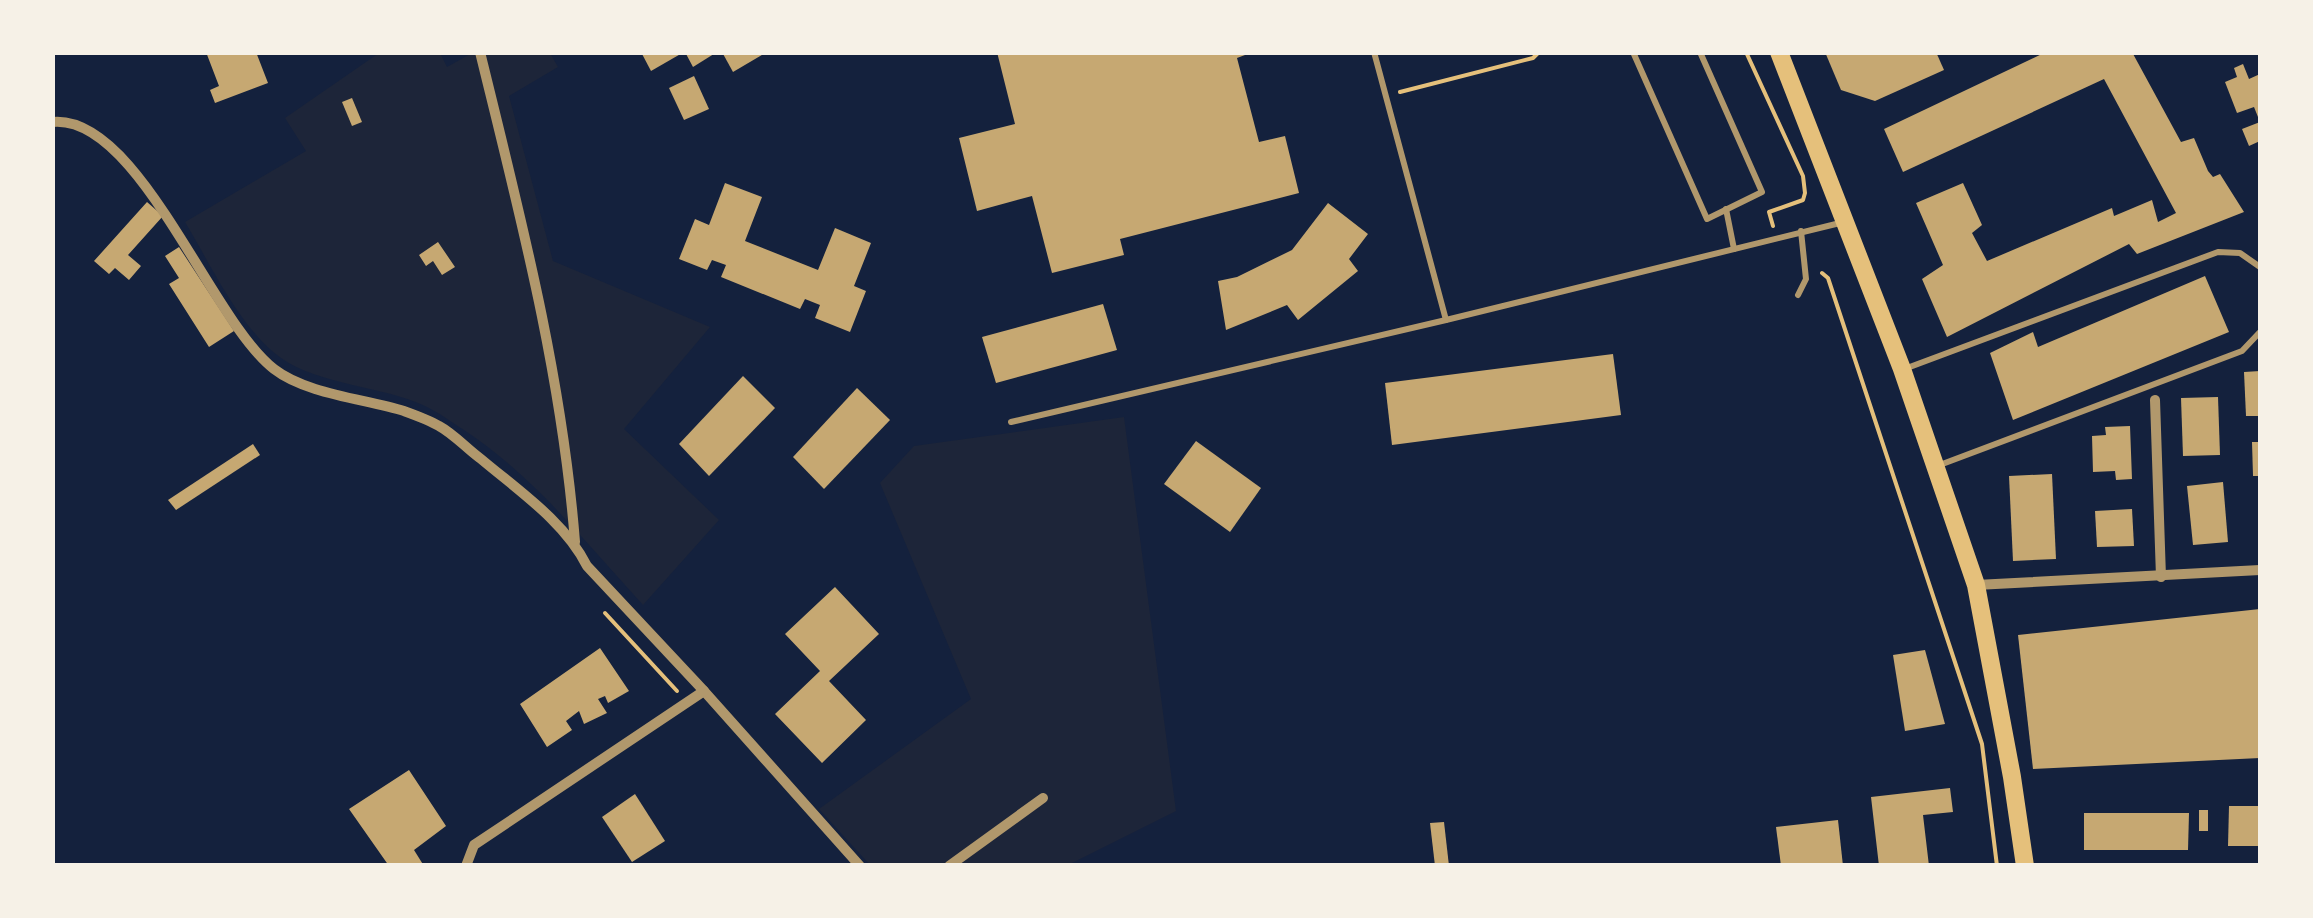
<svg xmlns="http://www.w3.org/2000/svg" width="2313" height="918" viewBox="0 0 2313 918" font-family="Karla,sans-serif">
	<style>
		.green { fill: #1d2539 }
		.building { fill: #c6a872 }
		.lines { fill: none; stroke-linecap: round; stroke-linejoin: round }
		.path { stroke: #e5c07b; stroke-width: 4 }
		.service { stroke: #b1986c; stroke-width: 6 }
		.minor { stroke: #b1986c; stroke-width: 10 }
		.secondary { stroke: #e5c07b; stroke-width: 18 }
	</style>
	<rect width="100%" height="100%" fill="#14213d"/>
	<!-- green -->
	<g class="green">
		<path d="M 379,53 L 440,53 L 447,67 L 472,53 L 550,53 L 558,67 L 509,96 L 553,261 L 710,327 L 624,429 L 719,520 L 643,605 C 587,544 534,476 464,430 C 451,422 438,412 425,406 C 383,386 319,385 281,358 C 240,329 211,265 185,222 L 306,151 L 285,118 Z"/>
		<polygon points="1124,417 1176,811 1068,865 871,866 819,809 971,699 880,483 914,446"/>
	</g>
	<!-- building -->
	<g class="building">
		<polygon points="206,52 256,52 268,83 215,103 210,90 219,86"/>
		<polygon points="641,52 684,52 651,71"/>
		<polygon points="685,52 717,52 693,67"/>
		<polygon points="722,52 767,52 733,72"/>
		<polygon points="997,52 1253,52 1237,58 1259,142 1285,136 1299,193 1120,239 1124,255 1052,273 1032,196 977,211 959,138 1015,124"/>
		<polygon points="1825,52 1936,52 1944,70 1875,101 1841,90"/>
		<polygon points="2046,52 2132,52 2181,142 2194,138 2208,171 2213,177 2220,174 2244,212 2137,254 2129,244 1947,337 1922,279 1943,265 1916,203 1963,183 1982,225 1972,233 1987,261 2112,208 2114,216 2152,200 2158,222 2176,213 2104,79 1903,172 1884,129"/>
		<polygon points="2243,64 2249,79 2260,74 2260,141 2249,146 2242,129 2260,122 2254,107 2237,113 2225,82 2237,77 2234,68"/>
		<polygon points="694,76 709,109 684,120 669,88"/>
		<polygon points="352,98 362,122 352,126 342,102"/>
		<polygon points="725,183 762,197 745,241 818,270 835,228 871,243 854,286 866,291 850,332 815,318 820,305 805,299 800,309 721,277 726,265 712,260 707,270 679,259 695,219 709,225"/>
		<polygon points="147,202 163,216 128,255 141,266 129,280 115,268 109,274 94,261"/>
		<polygon points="1328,203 1368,234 1349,259 1358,271 1298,320 1287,305 1226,330 1218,281 1237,277 1292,250"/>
		<polygon points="438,242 455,267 442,275 433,261 426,266 419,255"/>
		<polygon points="179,247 234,331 209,347 169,284 179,278 165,256"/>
		<polygon points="2205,276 2229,332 2013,420 1990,353 2033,332 2038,347"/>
		<polygon points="1103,304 1117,350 996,383 982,337"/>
		<polygon points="1613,354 1621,415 1392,445 1385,383"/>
		<polygon points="2260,371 2260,416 2246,416 2244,372"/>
		<polygon points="743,376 775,408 709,476 679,444"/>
		<polygon points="857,388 890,420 824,489 793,457"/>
		<polygon points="2218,397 2220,455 2183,456 2181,398"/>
		<polygon points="2130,426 2132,479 2116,480 2115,471 2093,472 2092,436 2106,435 2105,427"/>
		<polygon points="1196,441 1261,488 1230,532 1164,484"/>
		<polygon points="2252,442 2260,442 2260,476 2253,476"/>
		<polygon points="253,444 260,455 176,510 168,500"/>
		<polygon points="2052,474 2056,559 2013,561 2009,476"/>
		<polygon points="2223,482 2228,542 2193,545 2187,486"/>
		<polygon points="2132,509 2134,546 2097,547 2095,511"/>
		<polygon points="835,587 879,634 829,681 866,720 822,763 775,714 820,671 785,634"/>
		<polygon points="2260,609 2260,758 2033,769 2018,635"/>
		<polygon points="600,648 629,691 608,703 605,696 598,699 607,713 584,724 579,711 566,721 572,730 547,747 520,704"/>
		<polygon points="1925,650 1945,724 1905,731 1893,655"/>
		<polygon points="409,770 446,826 414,850 424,866 389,866 349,809"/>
		<polygon points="1950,788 1953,812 1923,815 1929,866 1879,866 1871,797"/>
		<polygon points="635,794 665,841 632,862 602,817"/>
		<polygon points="2229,806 2260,806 2260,846 2228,846"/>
		<rect x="2199" y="810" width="9" height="21"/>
		<polygon points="2084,813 2189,813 2188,850 2084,850"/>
		<polygon points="1838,820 1843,866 1781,866 1776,827"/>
		<polygon points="1444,822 1449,866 1435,866 1430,823"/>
	</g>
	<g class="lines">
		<!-- path -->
		<g class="path">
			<polyline points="1746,52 1803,176 1805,193 1803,200 1769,212 1773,226"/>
			<polyline points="1400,92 1533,58 1539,52"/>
			<polyline points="1822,273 1828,278 1982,744 1997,866"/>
			<polyline points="605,613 677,691"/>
		</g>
		<!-- service -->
		<g class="service">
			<polyline points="1374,52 1446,320"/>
			<polyline points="1633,52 1707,219 1762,192 1700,52"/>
			<polyline points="1726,209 1734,249"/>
			<polyline points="1798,295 1806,279 1801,231"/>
			<polyline points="1907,368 2218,252 2240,253 2260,267"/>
			<polyline points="1011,422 1446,320 1844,222"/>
			<polyline points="1937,466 2242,351 2260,332"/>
		</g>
		<!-- minor -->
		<g class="minor">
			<path d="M 480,52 C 520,215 562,375 575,542"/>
			<path d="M 52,122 C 138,113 211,321 274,369 C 306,394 365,399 404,411 C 415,415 429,420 439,426 C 454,434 467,449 481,459 C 519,491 565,522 587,566 L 704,691 L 860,866"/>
			<polyline points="2155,400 2161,577"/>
			<polyline points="1976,585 2260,570"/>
			<polyline points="466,866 474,845 704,691"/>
			<polyline points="949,866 1043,798"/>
		</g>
		<!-- secondary -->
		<polyline class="secondary" points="1779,52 1902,369 1976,585 2012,777 2025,866"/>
	</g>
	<!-- border -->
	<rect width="2313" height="918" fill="none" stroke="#f6f1e7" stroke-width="110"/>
</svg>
